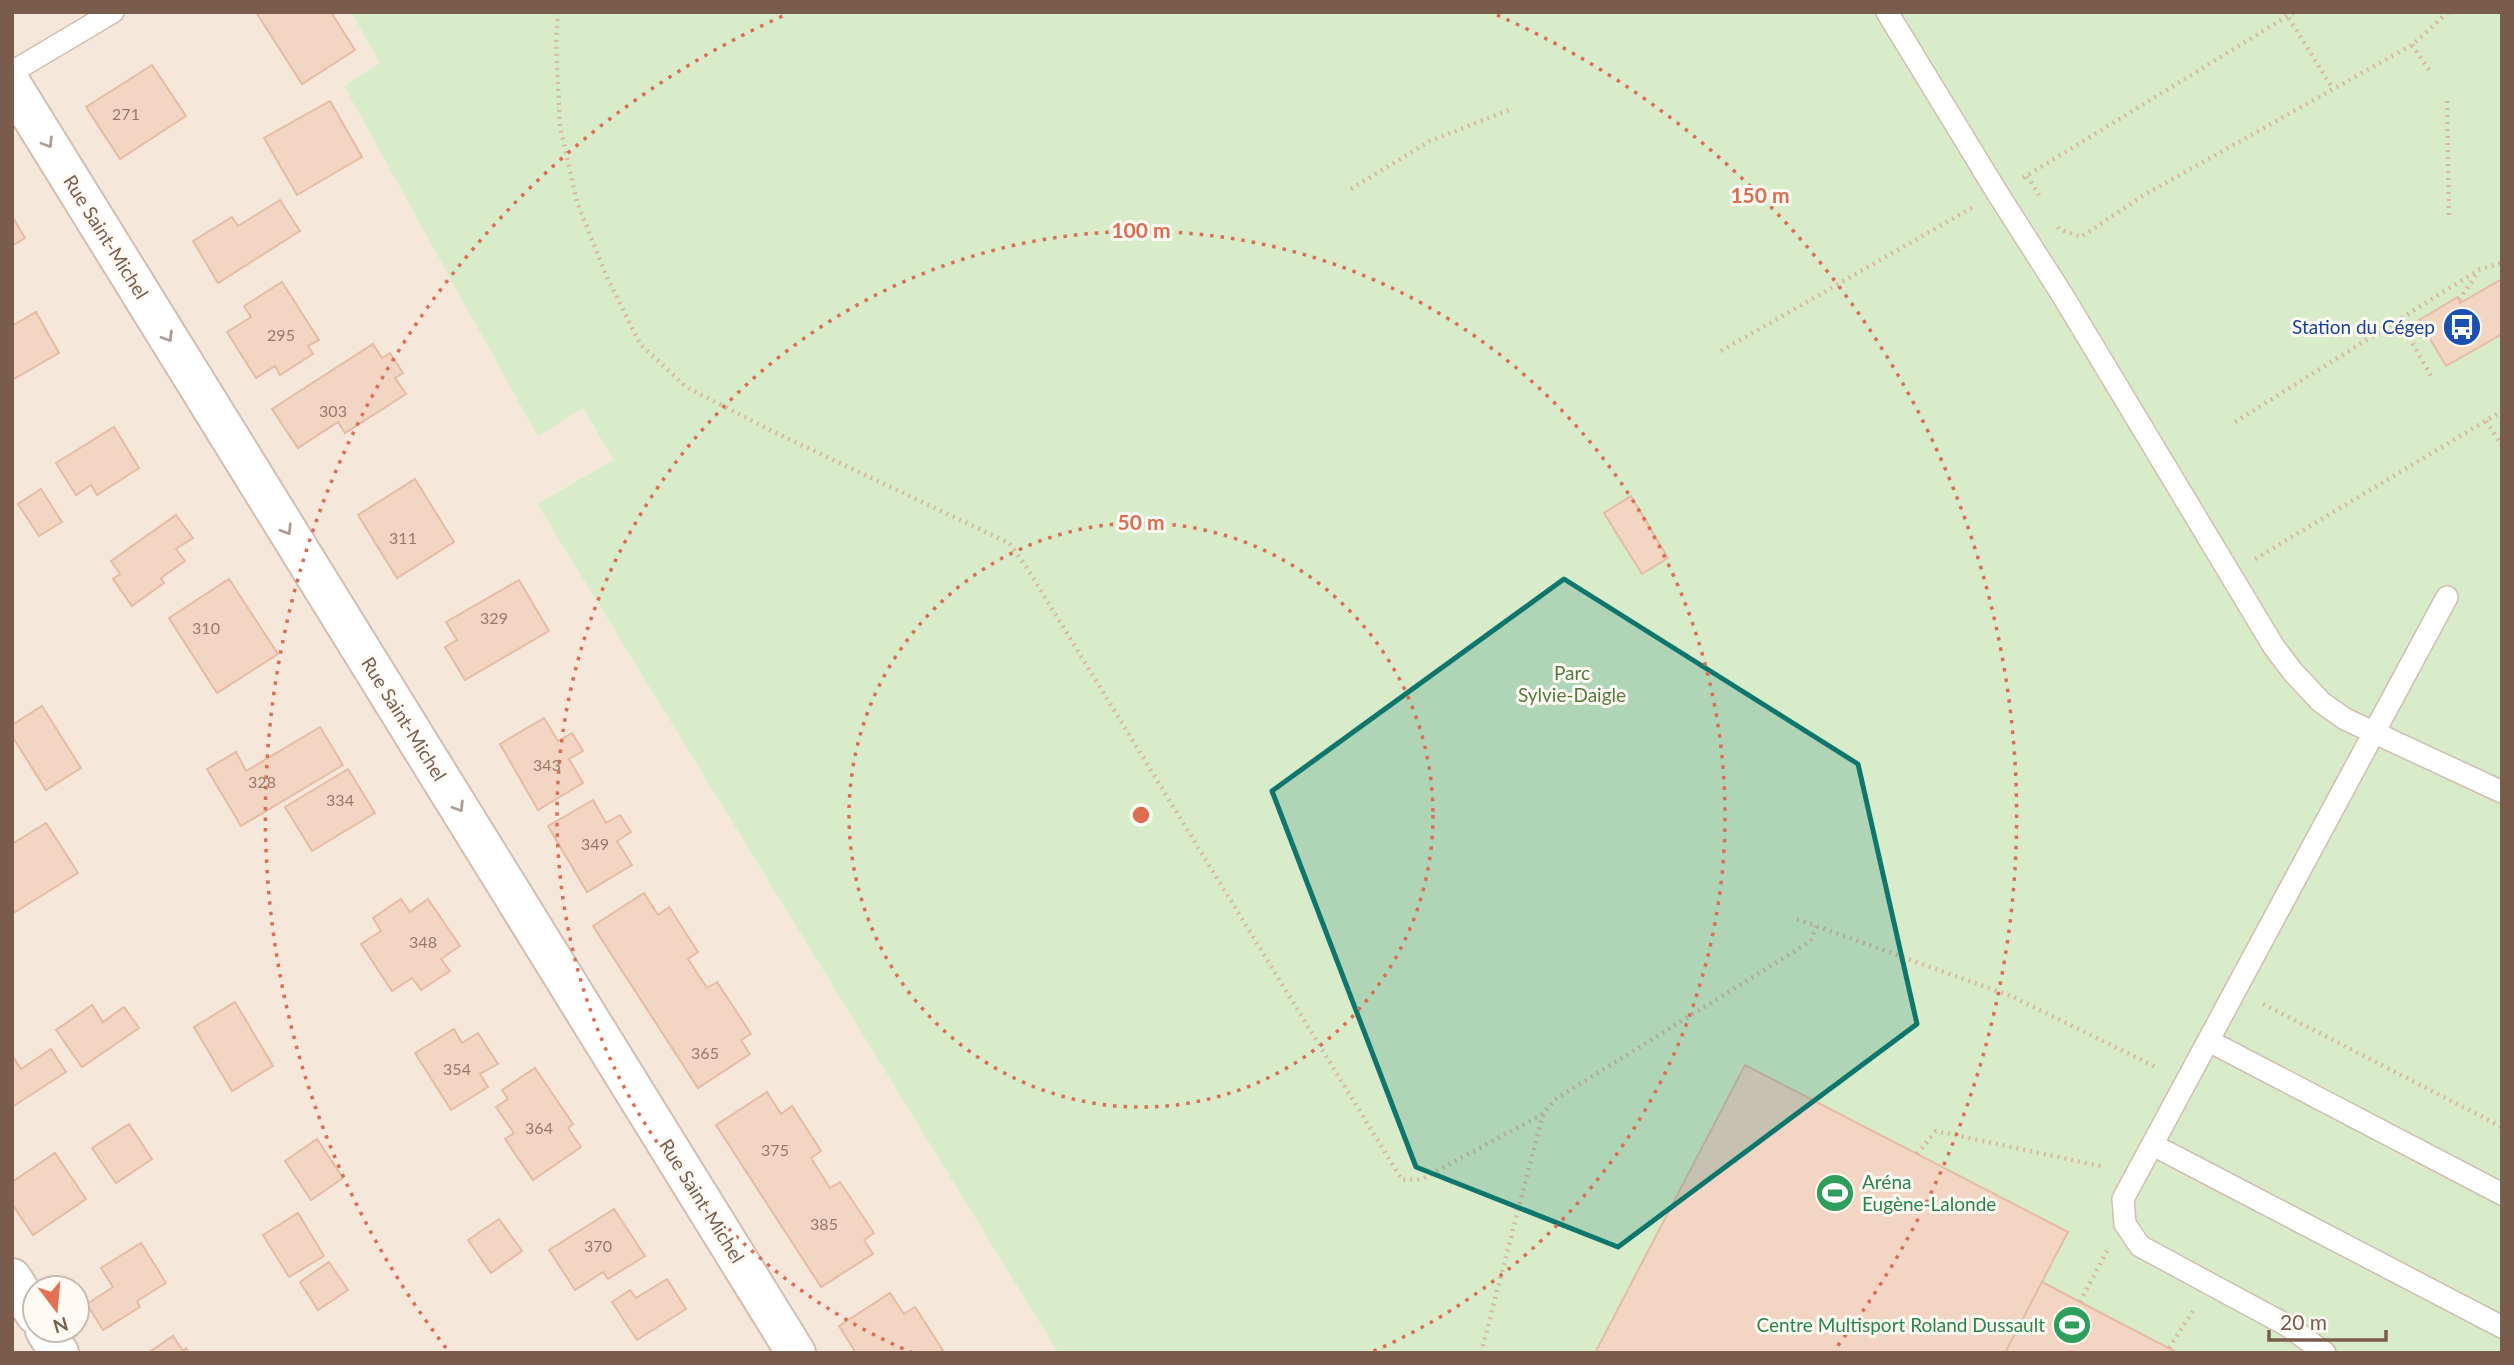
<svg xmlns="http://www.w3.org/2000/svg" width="2514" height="1365" viewBox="0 0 2514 1365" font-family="Lato,sans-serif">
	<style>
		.residential { fill: #f5e8da; fill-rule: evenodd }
		.green { fill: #d8ecc9 }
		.building { fill: #f3d5c3; stroke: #e6bba3; stroke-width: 2 }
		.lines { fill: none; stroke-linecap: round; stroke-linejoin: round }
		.lane-casing { stroke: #d1beb0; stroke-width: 24 }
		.street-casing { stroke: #d1beb0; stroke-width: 42 }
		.path { stroke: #d9b8a5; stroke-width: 4.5; stroke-dasharray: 2 5; stroke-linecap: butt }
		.lane { stroke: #fff; stroke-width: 21 }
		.street { stroke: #fff; stroke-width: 38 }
		.oneway { stroke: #af9d94 }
		.marked { fill: #0f766e; fill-opacity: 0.2; stroke: #0f766e; stroke-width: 5; stroke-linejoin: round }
		.ring { fill: none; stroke: #dc6d51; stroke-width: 3.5; stroke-dasharray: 3.5 7 }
		.labels { text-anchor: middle; stroke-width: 6; stroke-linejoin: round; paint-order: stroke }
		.number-label { font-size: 16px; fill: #987a6a }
		.street-label { font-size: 19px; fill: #7a5c4d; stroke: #fffaf3 }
		.transit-label { font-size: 19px; fill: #164399; stroke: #fffaf3; text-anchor: end }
		.park-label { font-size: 19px; fill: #537a41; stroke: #fffaf3 }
		.leisure-label { font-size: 19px; fill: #27864d; stroke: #fffaf3; text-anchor: start }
		.centre { fill: #dc6d51; stroke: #fffaf3; stroke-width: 3.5 }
		.ring-label { font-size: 21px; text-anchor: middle; font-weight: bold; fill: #dc6d51; stroke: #fffaf3; stroke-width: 6; stroke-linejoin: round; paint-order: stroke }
	</style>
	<rect width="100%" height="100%" fill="#fdf6ec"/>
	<!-- residential -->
	<path class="residential" d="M 12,12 L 351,12 L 613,460 L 537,504 L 1058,1353 L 12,1353 ZM 35,1288 L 77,1288 L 77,1330 L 35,1330 Z"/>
	<!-- green -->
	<polygon class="green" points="351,12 2502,12 2502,1353 1058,1353 537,504 613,460 583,408 538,437 344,86 380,63"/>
	<!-- building -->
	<g class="building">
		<polygon points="256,12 331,12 355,50 302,84"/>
		<polygon points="152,65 186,116 120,159 86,107"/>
		<polygon points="330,101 362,157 297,195 264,138"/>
		<polygon points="280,200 300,231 218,283 193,241 232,217 238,226"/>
		<polygon points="12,216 25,238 12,246"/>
		<polygon points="2502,279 2502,334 2446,366 2419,320 2458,297 2460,303"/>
		<polygon points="282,282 319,340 308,346 313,354 280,375 275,366 256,378 227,332 251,317 244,306"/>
		<polygon points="36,312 59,353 12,380 12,326"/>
		<polygon points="373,344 382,358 390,353 403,373 395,378 406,394 345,433 338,422 298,448 272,409"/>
		<polygon points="114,427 139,468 97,495 91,485 76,495 56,463"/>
		<polygon points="415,479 454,542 397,578 358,515"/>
		<polygon points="41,489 62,522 39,536 18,504"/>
		<polygon points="1631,496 1668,558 1642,574 1604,513"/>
		<polygon points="176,515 193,538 176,549 185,561 161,578 164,583 132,606 113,579 120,574 111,561"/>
		<polygon points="229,579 278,654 217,693 169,618"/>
		<polygon points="519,580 549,631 465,680 445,647 457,640 446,622"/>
		<polygon points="42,706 81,768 46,790 12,736 12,725"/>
		<polygon points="544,718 558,741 572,733 583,751 569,759 583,783 538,810 500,744"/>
		<polygon points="320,727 343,765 241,826 207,769 236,752 246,771"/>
		<polygon points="348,769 375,813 312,851 285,807"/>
		<polygon points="593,800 606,823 620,815 631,832 617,841 632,865 587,892 548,826"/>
		<polygon points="46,823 78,873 12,914 12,844"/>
		<polygon points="644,893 658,915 669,907 698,952 688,959 707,988 717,982 751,1034 741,1040 750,1054 698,1088 593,926"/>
		<polygon points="401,899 410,912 428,899 460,946 441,959 450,971 421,990 412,978 392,991 361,944 381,931 373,918"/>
		<polygon points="235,1002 273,1066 232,1091 194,1027"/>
		<polygon points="92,1005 103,1022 124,1007 139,1028 82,1067 56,1030"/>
		<polygon points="454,1029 462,1043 478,1033 498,1064 480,1074 488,1087 451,1110 415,1053"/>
		<polygon points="51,1049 66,1072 12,1107 12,1055 21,1069"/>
		<polygon points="1745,1065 2068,1232 2005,1353 1595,1353"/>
		<polygon points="535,1068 573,1124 568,1128 581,1147 533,1180 505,1139 514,1133 496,1107 508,1099 502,1090"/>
		<polygon points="767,1092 781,1114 792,1106 821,1151 811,1158 830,1188 840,1182 874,1233 864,1240 873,1254 821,1287 716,1125"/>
		<polygon points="129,1124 152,1159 116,1183 92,1148"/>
		<polygon points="317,1139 343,1178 311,1200 285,1161"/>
		<polygon points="55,1153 86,1199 33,1235 12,1204 12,1182"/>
		<polygon points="614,1209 645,1256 608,1279 603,1272 575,1290 549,1250"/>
		<polygon points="298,1213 324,1256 289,1277 263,1235"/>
		<polygon points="499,1219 522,1251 491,1273 468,1240"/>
		<polygon points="141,1243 166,1283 137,1301 140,1307 103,1330 87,1304 113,1287 101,1268"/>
		<polygon points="329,1262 348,1290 318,1310 300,1282"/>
		<polygon points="667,1279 686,1309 637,1340 612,1302 630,1290 636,1298"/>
		<polygon points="2042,1282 2080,1302 2178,1353 2005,1353"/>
		<polygon points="890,1293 904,1314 915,1307 944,1352 856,1353 839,1326"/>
		<polygon points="173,1336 183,1351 186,1348 189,1353 148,1353"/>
	</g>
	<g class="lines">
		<!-- lane casing -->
		<g class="lane-casing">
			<g id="lane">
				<polyline points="1887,12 1998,194 2063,296 2274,647 2293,672 2321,702 2345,719 2502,792"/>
				<polyline points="12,72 113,12"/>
				<polyline points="2209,1041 2502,1194"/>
				<polyline points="2153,1145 2502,1327"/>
				<polyline points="2325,1353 2288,1326 2140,1246 2125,1224 2123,1199 2447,597"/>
			</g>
		</g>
		<!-- street casing -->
		<g class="street-casing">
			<g id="street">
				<polyline points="12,85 796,1353"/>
				<polyline points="12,1278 35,1314"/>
				<polyline points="45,1330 59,1353"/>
			</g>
		</g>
		<!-- path -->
		<g class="path">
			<polyline points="558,12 556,43 560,126 577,202 606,275 640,344 686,387 770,430 1009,543 1027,568 1402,1180 1422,1179 1543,1114"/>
			<polyline points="2285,12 2333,89"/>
			<polyline points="2412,45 2432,74"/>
			<polyline points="2447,101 2449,217"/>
			<polyline points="2027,176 2039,195"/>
			<polyline points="2023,178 2294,12"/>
			<polyline points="1351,189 1430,141 1509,110"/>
			<polyline points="2058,227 2059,229 2081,237 2144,195 2412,45 2448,12"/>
			<polyline points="2459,300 2478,272"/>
			<polyline points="2399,319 2431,376"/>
			<polyline points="1721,351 1973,207"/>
			<polyline points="2486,421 2502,446"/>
			<polyline points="2235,422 2480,269 2502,263"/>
			<polyline points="2255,559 2502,411"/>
			<polyline points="1797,919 2011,996 2158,1068"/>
			<polyline points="2263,1004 2502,1127"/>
			<polyline points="1917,1154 1936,1131 2105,1167"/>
			<polyline points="2080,1302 2108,1249"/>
			<polyline points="2169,1348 2195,1308"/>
			<polyline points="1481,1353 1543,1114 1554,1100 1811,941 1816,926"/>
		</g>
		<!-- lane -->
		<use href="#lane" class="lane"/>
		<!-- street -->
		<use href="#street" class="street"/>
	</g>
	<!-- one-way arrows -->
	<defs><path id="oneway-chevron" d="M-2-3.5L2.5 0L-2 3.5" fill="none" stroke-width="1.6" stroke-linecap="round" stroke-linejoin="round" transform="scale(1.75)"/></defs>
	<g class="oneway">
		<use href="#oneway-chevron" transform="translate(48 143) rotate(58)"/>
		<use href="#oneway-chevron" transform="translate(168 337) rotate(58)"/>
		<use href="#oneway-chevron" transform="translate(287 530) rotate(58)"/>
		<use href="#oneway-chevron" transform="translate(459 807) rotate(58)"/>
	</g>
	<!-- marked area -->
	<path class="marked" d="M 1564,579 L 1858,764 L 1917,1024 L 1618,1247 L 1416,1167 L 1272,791 Z"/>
	<!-- distance rings -->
	<g class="ring">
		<circle cx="1141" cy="815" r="292"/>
		<path d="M913 1353A584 584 0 1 1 1369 1353"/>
		<path d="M446 1348A876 876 0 0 1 785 15M1497 15A876 876 0 0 1 1836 1348"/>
	</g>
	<!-- icons -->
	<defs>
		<g id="bus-disc" transform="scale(2.0125)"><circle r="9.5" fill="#1a4fb4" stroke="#fffaf3"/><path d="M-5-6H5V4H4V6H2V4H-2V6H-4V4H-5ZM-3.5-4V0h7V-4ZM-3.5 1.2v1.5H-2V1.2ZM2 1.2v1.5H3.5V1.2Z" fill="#fff"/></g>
		<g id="stadium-disc" transform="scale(2.0125)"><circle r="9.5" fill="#2e9e5b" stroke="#fffaf3"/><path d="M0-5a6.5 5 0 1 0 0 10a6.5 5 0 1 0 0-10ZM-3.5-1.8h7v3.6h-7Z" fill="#fff"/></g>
	</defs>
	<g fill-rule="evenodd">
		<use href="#bus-disc" x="2462" y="327"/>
		<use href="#stadium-disc" x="1835" y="1193"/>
		<use href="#stadium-disc" x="2072" y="1325"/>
	</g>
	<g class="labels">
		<!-- number labels -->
		<g class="number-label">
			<text x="126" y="120">271</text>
			<text x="281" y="341">295</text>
			<text x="333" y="417">303</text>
			<text x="403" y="544">311</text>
			<text x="494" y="624">329</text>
			<text x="206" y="634">310</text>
			<text x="547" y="771">343</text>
			<text x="262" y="788">328</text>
			<text x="340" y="806">334</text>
			<text x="595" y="850">349</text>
			<text x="423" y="948">348</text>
			<text x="705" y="1059">365</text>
			<text x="457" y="1075">354</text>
			<text x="539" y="1134">364</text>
			<text x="775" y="1156">375</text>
			<text x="824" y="1230">385</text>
			<text x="598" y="1252">370</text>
		</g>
		<!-- street labels -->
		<g class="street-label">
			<text transform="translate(106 237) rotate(58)" y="7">Rue Saint-Michel</text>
			<text transform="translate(404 719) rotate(58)" y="7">Rue Saint-Michel</text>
			<text transform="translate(702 1201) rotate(58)" y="7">Rue Saint-Michel</text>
		</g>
		<!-- transit labels -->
		<g class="transit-label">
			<text x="2435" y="334">Station du Cégep</text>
		</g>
		<!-- park labels -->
		<g class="park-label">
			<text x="1572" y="680">Parc<tspan x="1572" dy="22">Sylvie-Daigle</tspan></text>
		</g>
		<!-- leisure labels -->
		<g class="leisure-label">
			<text x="1862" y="1189">Aréna<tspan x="1862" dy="22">Eugène-Lalonde</tspan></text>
			<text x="2045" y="1332" text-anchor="end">Centre Multisport Roland Dussault</text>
		</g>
	</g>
	<circle cx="1141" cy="815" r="10" class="centre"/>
	<g class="ring-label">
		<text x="1760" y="203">150 m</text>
		<text x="1141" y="238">100 m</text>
		<text x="1141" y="530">50 m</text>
	</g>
	<!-- border -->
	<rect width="2514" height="1365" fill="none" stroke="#7a5c4d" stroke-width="28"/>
	<!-- north arrow -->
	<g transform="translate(56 1309) rotate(164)"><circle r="33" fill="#fffaf3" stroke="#cabbb1" stroke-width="2"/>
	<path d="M0-5L12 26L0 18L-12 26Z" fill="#e76f51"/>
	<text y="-10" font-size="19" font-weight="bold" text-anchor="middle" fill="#7a5c4d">N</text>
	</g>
	<!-- scale -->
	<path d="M2269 1330v10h117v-10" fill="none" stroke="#7a5c4d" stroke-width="3.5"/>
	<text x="2280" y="1330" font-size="21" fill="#7a5c4d" stroke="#fffaf3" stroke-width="5" paint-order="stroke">20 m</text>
</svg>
